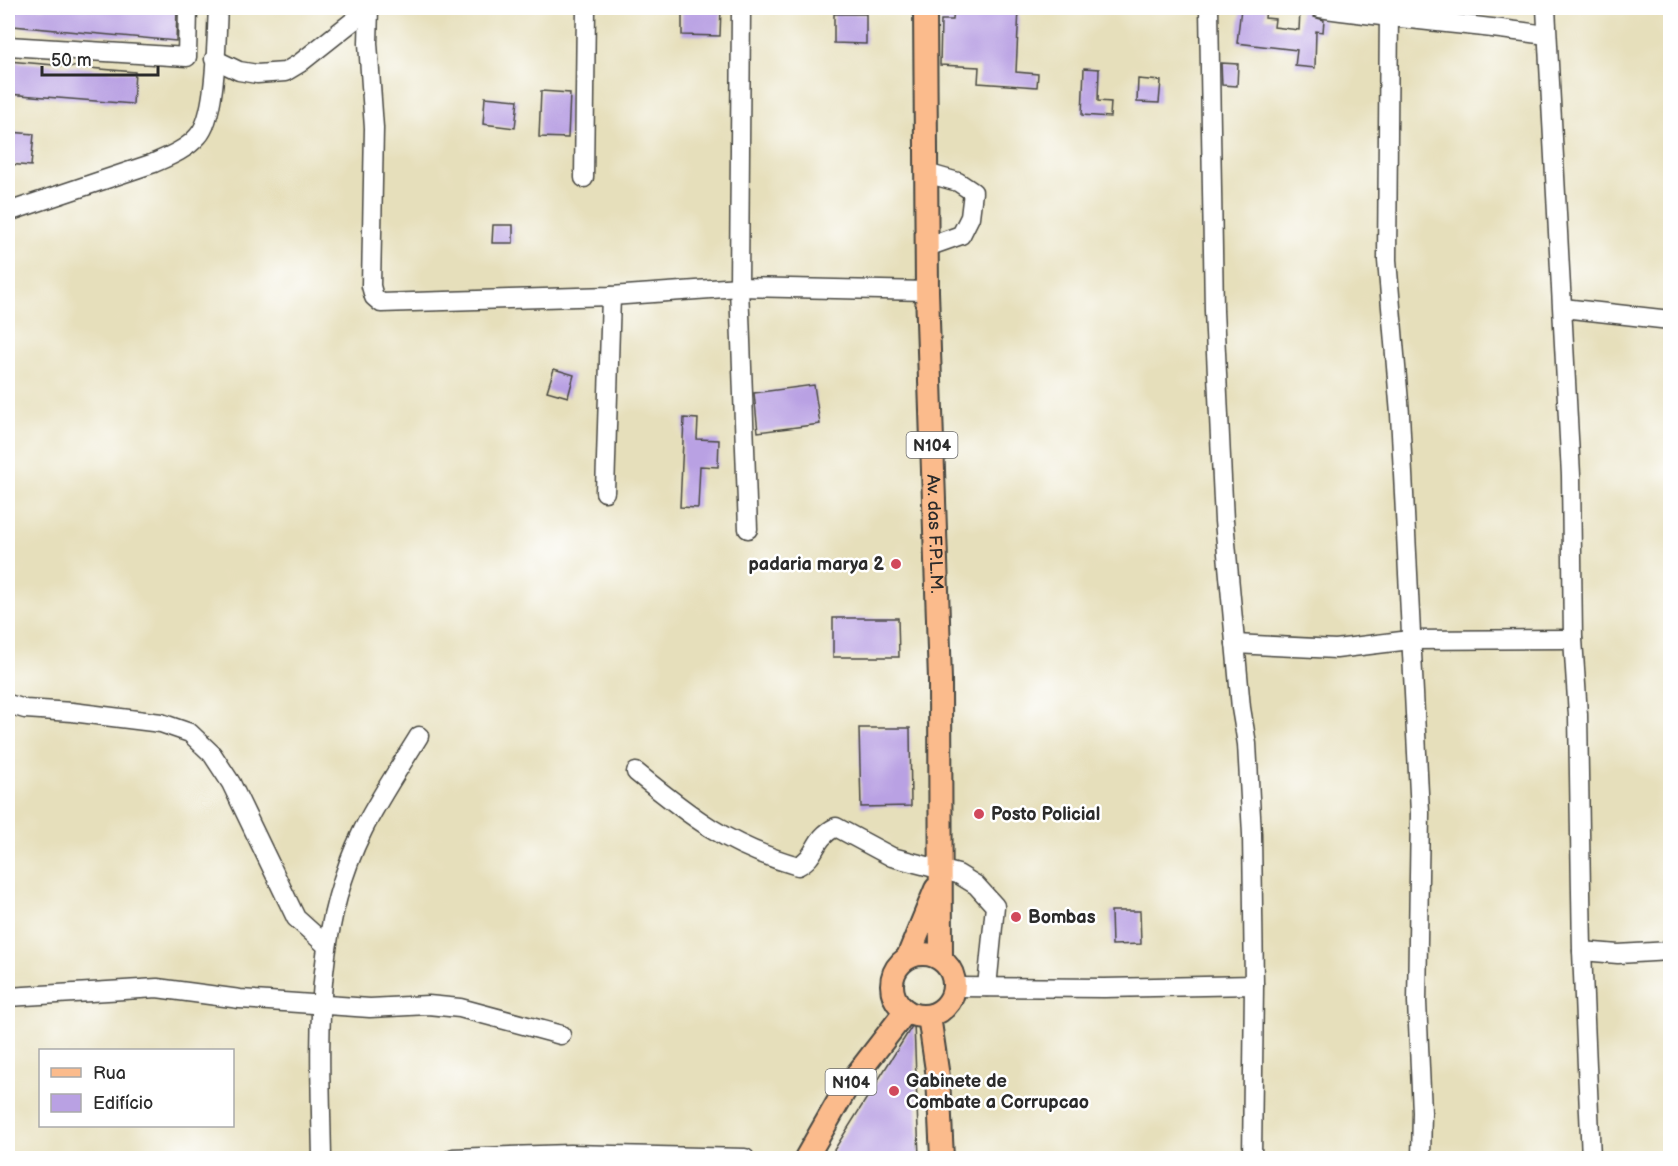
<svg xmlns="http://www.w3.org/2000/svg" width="1678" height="1166" viewBox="0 0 1678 1166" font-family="'Balsamiq Sans',sans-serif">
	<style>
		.building { fill: #b9a1e3 }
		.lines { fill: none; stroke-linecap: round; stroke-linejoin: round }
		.minor-casing { stroke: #474641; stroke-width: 21 }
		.major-casing { stroke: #474641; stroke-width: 26 }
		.minor { stroke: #fff; stroke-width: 18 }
		.major { stroke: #fbbb8c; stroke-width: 22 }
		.poi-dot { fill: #d1495b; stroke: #fff; stroke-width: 2 }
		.labels { text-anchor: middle; stroke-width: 5; stroke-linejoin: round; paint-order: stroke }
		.shield { fill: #fff; stroke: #6b6b6b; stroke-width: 1.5 }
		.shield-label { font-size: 16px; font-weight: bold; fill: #2b2b2b }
		.street-label { font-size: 18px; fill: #2b2b2b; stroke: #fff }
		.poi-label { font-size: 18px; font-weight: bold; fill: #2b2b2b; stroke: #fff; text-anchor: start }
	</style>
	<rect width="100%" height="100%" fill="#fff"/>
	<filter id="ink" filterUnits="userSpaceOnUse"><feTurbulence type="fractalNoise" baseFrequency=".0167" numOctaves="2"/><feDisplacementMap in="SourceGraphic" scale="12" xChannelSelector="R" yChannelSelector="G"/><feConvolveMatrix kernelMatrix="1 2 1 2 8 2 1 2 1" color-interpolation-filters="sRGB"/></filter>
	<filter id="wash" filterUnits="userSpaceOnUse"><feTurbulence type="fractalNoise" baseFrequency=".008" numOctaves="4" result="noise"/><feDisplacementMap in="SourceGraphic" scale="24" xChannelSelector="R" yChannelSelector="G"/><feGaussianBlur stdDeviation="1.35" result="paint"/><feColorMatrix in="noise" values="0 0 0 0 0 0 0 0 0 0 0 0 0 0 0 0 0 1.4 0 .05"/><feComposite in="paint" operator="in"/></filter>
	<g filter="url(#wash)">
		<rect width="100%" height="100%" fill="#e6dfbb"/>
		<g id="blocks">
			<!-- building -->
			<g class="building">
				<polygon points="15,8 177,8 176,41 13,26"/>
				<polygon points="682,8 721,8 720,36 682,35"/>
				<polygon points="954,8 1019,8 1016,72 1038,74 1037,87 978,83 979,67 940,65 941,20 953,20"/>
				<polygon points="1241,8 1266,8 1265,18 1275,19 1274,27 1299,30 1300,11 1310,12 1314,17 1324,20 1323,32 1316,31 1315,68 1295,66 1297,50 1237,43"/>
				<polygon points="834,14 866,14 866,44 834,43"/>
				<polygon points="8,61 135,72 133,104 8,94"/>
				<polygon points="1221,63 1238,64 1237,86 1222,85"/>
				<polygon points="1084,68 1099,69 1098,101 1111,102 1110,117 1082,115"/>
				<polygon points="1138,79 1161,81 1159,103 1137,102"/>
				<polygon points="541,91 570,93 568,138 539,137"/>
				<polygon points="485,97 518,100 515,128 483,124"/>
				<polygon points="10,132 34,134 31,166 8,164"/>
				<polygon points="493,225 513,225 513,243 492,243"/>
				<polygon points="554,369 574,375 568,397 547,391"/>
				<polygon points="814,385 820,424 758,432 754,393"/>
				<polygon points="684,418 698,419 697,439 719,440 718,467 700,466 698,508 680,507"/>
				<polygon points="833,618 898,618 899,657 833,657"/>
				<polygon points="859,728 910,728 911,806 861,807"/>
				<polygon points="1111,911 1140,911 1141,944 1112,945"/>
				<polygon points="914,1023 919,1158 829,1158"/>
			</g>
		</g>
	</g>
	<g filter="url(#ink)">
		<use href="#blocks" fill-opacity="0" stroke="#474641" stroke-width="1.5"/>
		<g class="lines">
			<!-- minor casing -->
			<g class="minor-casing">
				<g id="minor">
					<polyline points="369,8 368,43 374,128 371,286 374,297 381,303 611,296 739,287 927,291"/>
					<polyline points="741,8 739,287 748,529"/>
					<polyline points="1209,8 1214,311 1224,521 1241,708 1247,744 1252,834 1254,985 1252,1158"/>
					<path d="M 1320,8 C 1395,19 1471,24 1546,35"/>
					<polyline points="1389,8 1387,260 1400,414 1420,813 1417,1002 1422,1112 1421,1158"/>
					<polyline points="1546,8 1571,475 1573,639 1578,715 1582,951 1591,1158"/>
					<polyline points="8,46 187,57 188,8"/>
					<polyline points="214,59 239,71 257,74 285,72 300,63 367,10"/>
					<polyline points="926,173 958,182 973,192 970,217 961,235 927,247"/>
					<polyline points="584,178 586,8"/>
					<path d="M 8,212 L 154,163 C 170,156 187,149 198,136 C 217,116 216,37 218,8"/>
					<polyline points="1563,308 1670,320"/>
					<polyline points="605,492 611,296"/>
					<polyline points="1235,644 1336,649 1410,640 1573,639"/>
					<polyline points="8,704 25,709 72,712 161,723 190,733 212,754 231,783 296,918 327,946"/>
					<path d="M 636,772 C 691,817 728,846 798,866 C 819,855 812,839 836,827 L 892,857 L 958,874 L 976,885 L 995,906 L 987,987"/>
					<polyline points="1582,951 1618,954 1670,951"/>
					<polyline points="955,987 1104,988 1254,985"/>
					<polyline points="8,997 157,988 240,999 370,1008 428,1005 460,1008 561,1035"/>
					<path d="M 322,1158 C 320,1046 311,935 363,830 C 379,798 400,767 419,736"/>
					<polyline points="453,1158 570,1154 745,1158"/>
				</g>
			</g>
			<!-- major casing -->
			<g class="major-casing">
				<g id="major">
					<path id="s1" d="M 925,8 L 927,291 L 940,680 L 941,959"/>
					<circle cx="923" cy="985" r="31"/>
					<polyline points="908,957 936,889"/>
					<polyline points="929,1016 938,1077 942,1158"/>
					<polyline points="806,1158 845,1090 906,1011"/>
				</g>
			</g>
			<!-- minor -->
			<use href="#minor" class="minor"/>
			<!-- major -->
			<use href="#major" class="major"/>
		</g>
	</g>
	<!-- markers -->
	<g class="poi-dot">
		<circle cx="896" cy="564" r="6"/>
		<circle cx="979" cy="814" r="6"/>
		<circle cx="1016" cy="917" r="6"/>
		<circle cx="894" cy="1091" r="6"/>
	</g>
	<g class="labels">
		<!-- shield labels -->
		<g class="shield">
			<rect x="906.5" y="432" width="51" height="26" rx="4.5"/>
			<rect x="825.5" y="1069" width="51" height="26" rx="4.5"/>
		</g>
		<g class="shield-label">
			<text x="932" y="451">N104</text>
			<text x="851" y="1088">N104</text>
		</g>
		<!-- street labels -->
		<g class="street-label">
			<text dy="6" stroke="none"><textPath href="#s1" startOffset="526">Av. das F.P.L.M.</textPath></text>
		</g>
		<!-- poi labels -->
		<g class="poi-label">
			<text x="884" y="570" text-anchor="end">padaria marya 2</text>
			<text x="991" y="820">Posto Policial</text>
			<text x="1028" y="923">Bombas</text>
			<text x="906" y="1087">Gabinete de<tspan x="906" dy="21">Combate a Corrupcao</tspan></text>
		</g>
	</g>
	<!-- margin -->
	<rect width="1678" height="1166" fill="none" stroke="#fff" stroke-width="30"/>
	<!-- legend -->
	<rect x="39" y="1049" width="195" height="78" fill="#ffffff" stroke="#aaaaaa" stroke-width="1.5"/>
	<rect x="51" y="1068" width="30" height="9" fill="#fbbb8c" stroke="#aaaaaa" stroke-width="1.5"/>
	<text x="93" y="1079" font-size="18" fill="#2b2b2b">Rua</text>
	<rect x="51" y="1094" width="30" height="18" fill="#b9a1e3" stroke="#aaaaaa" stroke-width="1.5"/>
	<text x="93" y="1109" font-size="18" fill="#2b2b2b">Edifício</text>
	<!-- scale -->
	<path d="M42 66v9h116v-9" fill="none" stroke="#2b2b2b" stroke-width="3"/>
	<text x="51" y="66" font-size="18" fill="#2b2b2b" stroke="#ffffff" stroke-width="4.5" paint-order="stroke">50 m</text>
</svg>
